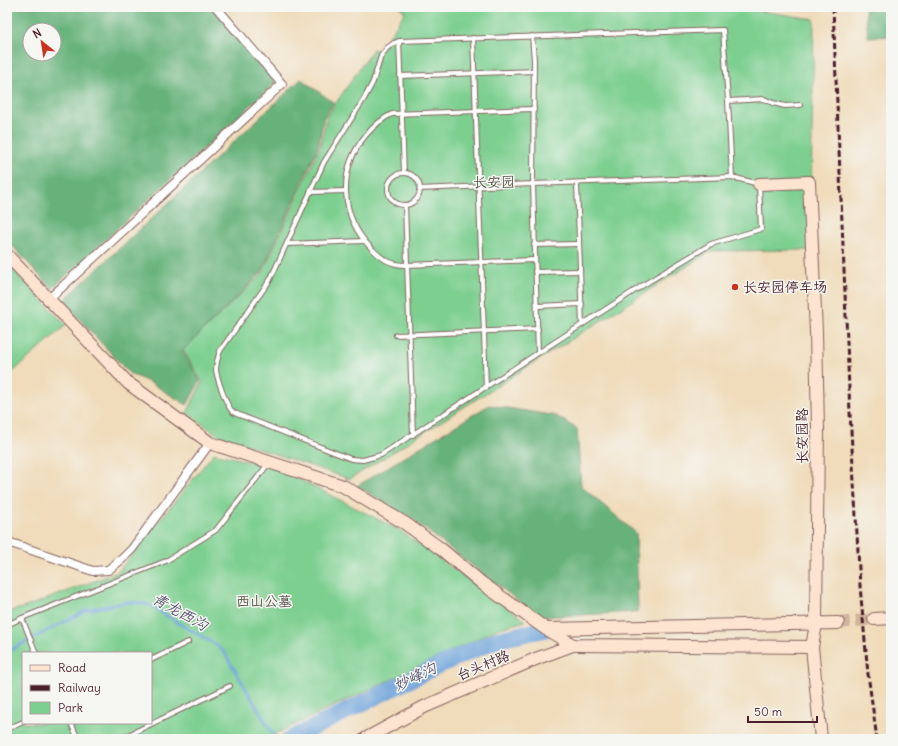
<svg xmlns="http://www.w3.org/2000/svg" width="898" height="746" viewBox="0 0 898 746" font-family="Delius,'LXGW WenKai TC',sans-serif">
	<style>
		.green { fill: #7dcf90; stroke: #64775e; fill-rule: evenodd }
		.forest { fill: #66b27a; stroke: #586852; fill-rule: evenodd }
		.lines { fill: none; stroke-linecap: round; stroke-linejoin: round }
		.stream { stroke: #6ca1d9; stroke-width: 3 }
		.river { stroke: #6ca1d9; stroke-width: 17 }
		.secondary-tunnel { stroke: #cfb59d; stroke-width: 12; stroke-dasharray: 12 6; stroke-linecap: butt }
		.lane-casing { stroke: #84615d; stroke-width: 6 }
		.street-casing { stroke: #84615d; stroke-width: 10 }
		.secondary-casing { stroke: #84615d; stroke-width: 14 }
		.lane { stroke: #fff; stroke-width: 4 }
		.street { stroke: #fff; stroke-width: 8 }
		.secondary { stroke: #fde4d1; stroke-width: 12 }
		.rail { stroke: #4a1f2b; stroke-width: 3; stroke-dasharray: 6 3; stroke-linecap: butt }
		.poi-dot { fill: #c8321e; stroke: #f6f6f2; stroke-width: 1.5 }
		.labels { text-anchor: middle; stroke-width: 3; stroke-linejoin: round; paint-order: stroke }
		.park-label { font-size: 14px; fill: #595449; stroke: #f6f6f2 }
		.poi-label { font-size: 14px; fill: #4a1f2b; stroke: #f6f6f2; text-anchor: start }
		.street-label { font-size: 14px; fill: #4a1f2b; stroke: #f6f6f2 }
		.water-label { font-size: 15px; font-style: italic; fill: #585371; stroke: #f6f6f2 }
	</style>
	<rect width="100%" height="100%" fill="#f6f6f2"/>
	<filter id="ink" filterUnits="userSpaceOnUse"><feTurbulence type="fractalNoise" baseFrequency=".025" numOctaves="2"/><feDisplacementMap in="SourceGraphic" scale="8" xChannelSelector="R" yChannelSelector="G"/><feConvolveMatrix kernelMatrix="1 2 1 2 8 2 1 2 1" color-interpolation-filters="sRGB"/></filter>
	<filter id="wash" filterUnits="userSpaceOnUse"><feTurbulence type="fractalNoise" baseFrequency=".012" numOctaves="4" result="noise"/><feDisplacementMap in="SourceGraphic" scale="16" xChannelSelector="R" yChannelSelector="G"/><feGaussianBlur stdDeviation="0.9" result="paint"/><feColorMatrix in="noise" values="0 0 0 0 0 0 0 0 0 0 0 0 0 0 0 0 0 1.4 0 .05"/><feComposite in="paint" operator="in"/></filter>
	<g filter="url(#wash)">
		<rect width="100%" height="100%" fill="#f0dbba"/>
		<!-- green -->
		<g class="green">
			<polygon points="399,7 734,7 814,19 810,250 711,251 350,479 218,435 187,413 202,382 183,350 262,274 320,147 327,116 373,49 380,51 405,12"/>
			<polygon points="7,264 66,325 7,377"/>
			<path d="M 214,453 L 279,469 L 399,530 L 526,621 L 500,628 L 277,733 L 266,739 L 7,739 L 7,612 L 26,607 L 118,572 ZM 23,653 L 151,653 L 151,723 L 23,723 Z"/>
		</g>
		<!-- forest -->
		<g class="forest">
			<path d="M 7,7 L 212,7 L 276,82 L 52,289 L 7,240 ZM 30,30 L 54,30 L 54,54 L 30,54 Z"/>
			<polygon points="865,7 891,7 891,36 868,37"/>
			<polygon points="301,79 334,103 324,117 318,147 261,273 182,351 200,381 187,405 151,383 129,373 63,301"/>
			<polygon points="489,405 556,416 577,429 581,486 636,533 638,612 539,617 412,519 357,486"/>
		</g>
		<g class="lines">
			<!-- stream -->
			<polyline class="stream" points="7,652 87,610 128,602 148,604 178,623 215,644 224,652 276,739"/>
			<!-- river -->
			<polyline class="river" points="290,739 444,663 496,640 546,629"/>
		</g>
	</g>
	<g filter="url(#ink)">
		<g class="lines">
			<!-- secondary-tunnel -->
			<polyline class="secondary-tunnel" points="838,623 874,619"/>
			<!-- lane casing -->
			<g class="lane-casing">
				<g id="lane">
					<polyline points="473,38 486,388"/>
					<polyline points="399,41 404,173"/>
					<polyline points="400,76 534,71"/>
					<polyline points="728,101 764,99 773,103 785,106 800,105"/>
					<path d="M 534,109 L 392,114 C 381,119 374,126 366,135 C 337,170 340,217 372,249 C 383,260 391,265 407,265 L 535,260"/>
					<circle cx="404" cy="189" r="16"/>
					<polyline points="577,183 582,325"/>
					<polyline points="419,189 533,184 732,177 759,184 761,229 711,244 648,282 538,353 533,184 534,60 532,36"/>
					<polyline points="310,192 346,191"/>
					<polyline points="405,205 413,435"/>
					<polyline points="287,244 364,241"/>
					<polyline points="534,245 579,244"/>
					<polyline points="535,272 580,271"/>
					<polyline points="537,306 582,304"/>
					<polyline points="396,335 538,329"/>
					<path d="M 538,353 L 381,455 L 363,460 L 351,459 L 242,416 C 239,415 236,414 233,412 C 227,408 217,378 216,370 C 216,364 218,357 220,351 L 270,280 L 324,162 L 364,99 L 373,82 L 381,56 L 387,48 L 394,43 L 401,41 L 723,30 L 728,101 L 732,177"/>
					<polyline points="22,618 36,653"/>
					<polyline points="7,625 22,618 166,561 216,530 269,463"/>
					<polyline points="151,660 188,642"/>
					<polyline points="71,723 78,739"/>
					<polyline points="7,729 23,722"/>
					<polyline points="120,739 230,686"/>
				</g>
			</g>
			<!-- street casing -->
			<g class="street-casing">
				<g id="street">
					<polyline points="49,299 282,84 216,7"/>
					<polyline points="7,541 11,543 93,571 108,570 122,559 132,549 210,443"/>
				</g>
			</g>
			<!-- secondary casing -->
			<g class="secondary-casing">
				<g id="secondary">
					<polyline points="759,184 809,182 816,332 818,429 816,624 812,647 821,739"/>
					<polyline points="7,255 128,383 210,443 343,486 406,524 441,549 483,584 546,629 573,645 812,647"/>
					<polyline points="874,619 891,618"/>
					<polyline points="547,629 838,623"/>
					<polyline points="365,739 424,707 538,658 573,645"/>
				</g>
			</g>
			<!-- lane -->
			<use href="#lane" class="lane"/>
			<!-- street -->
			<use href="#street" class="street"/>
			<!-- secondary -->
			<use href="#secondary" class="secondary"/>
			<!-- rail -->
			<polyline class="rail" points="833,7 850,413 860,586 868,674 877,739"/>
		</g>
	</g>
	<!-- markers -->
	<circle class="poi-dot" cx="735" cy="287" r="4"/>
	<g class="labels">
		<!-- park labels -->
		<g class="park-label">
			<text x="494" y="187">长安园</text>
			<text x="264" y="606">西山公墓</text>
		</g>
		<!-- poi labels -->
		<g class="poi-label">
			<text x="743" y="292">长安园停车场</text>
		</g>
		<!-- street labels -->
		<g class="street-label">
			<text transform="translate(802 436) rotate(-90)" y="5">长安园路</text>
			<text transform="translate(483 665) rotate(-23)" y="5">台头村路</text>
		</g>
		<!-- water labels -->
		<g class="water-label">
			<text transform="translate(180 612) rotate(29)" y="5">青龙西沟</text>
			<text transform="translate(415 677) rotate(-26)" y="5">妙峰沟</text>
		</g>
	</g>
	<!-- margin -->
	<rect width="898" height="746" fill="none" stroke="#f6f6f2" stroke-width="24"/>
	<!-- legend -->
	<rect x="22" y="652" width="130" height="72" fill="#f6f6f2" stroke="#b1a0a2"/>
	<rect x="30" y="665" width="20" height="6" fill="#fde4d1" stroke="#b1a0a2"/>
	<text x="58" y="672" font-size="12" fill="#4a1f2b">Road</text>
	<rect x="30" y="685" width="20" height="6" fill="#4a1f2b" stroke="#b1a0a2"/>
	<text x="58" y="692" font-size="12" fill="#4a1f2b">Railway</text>
	<rect x="30" y="702" width="20" height="12" fill="#7dcf90" stroke="#b1a0a2"/>
	<text x="58" y="712" font-size="12" fill="#4a1f2b">Park</text>
	<!-- north arrow -->
	<g transform="translate(42 42) rotate(330)"><circle r="19" fill="#f6f6f2" stroke="#b1a0a2"/>
	<path d="M0-3L7 15L0 10L-7 15Z" fill="#c8321e"/>
	<text y="-6" font-size="11" font-weight="bold" text-anchor="middle" fill="#4a1f2b">N</text>
	</g>
	<!-- scale -->
	<path d="M748 716v6h69v-6" fill="none" stroke="#4a1f2b" stroke-width="2"/>
	<text x="754" y="716" font-size="12" fill="#4a1f2b" stroke="#f6f6f2" stroke-width="3" paint-order="stroke">50 m</text>
</svg>
